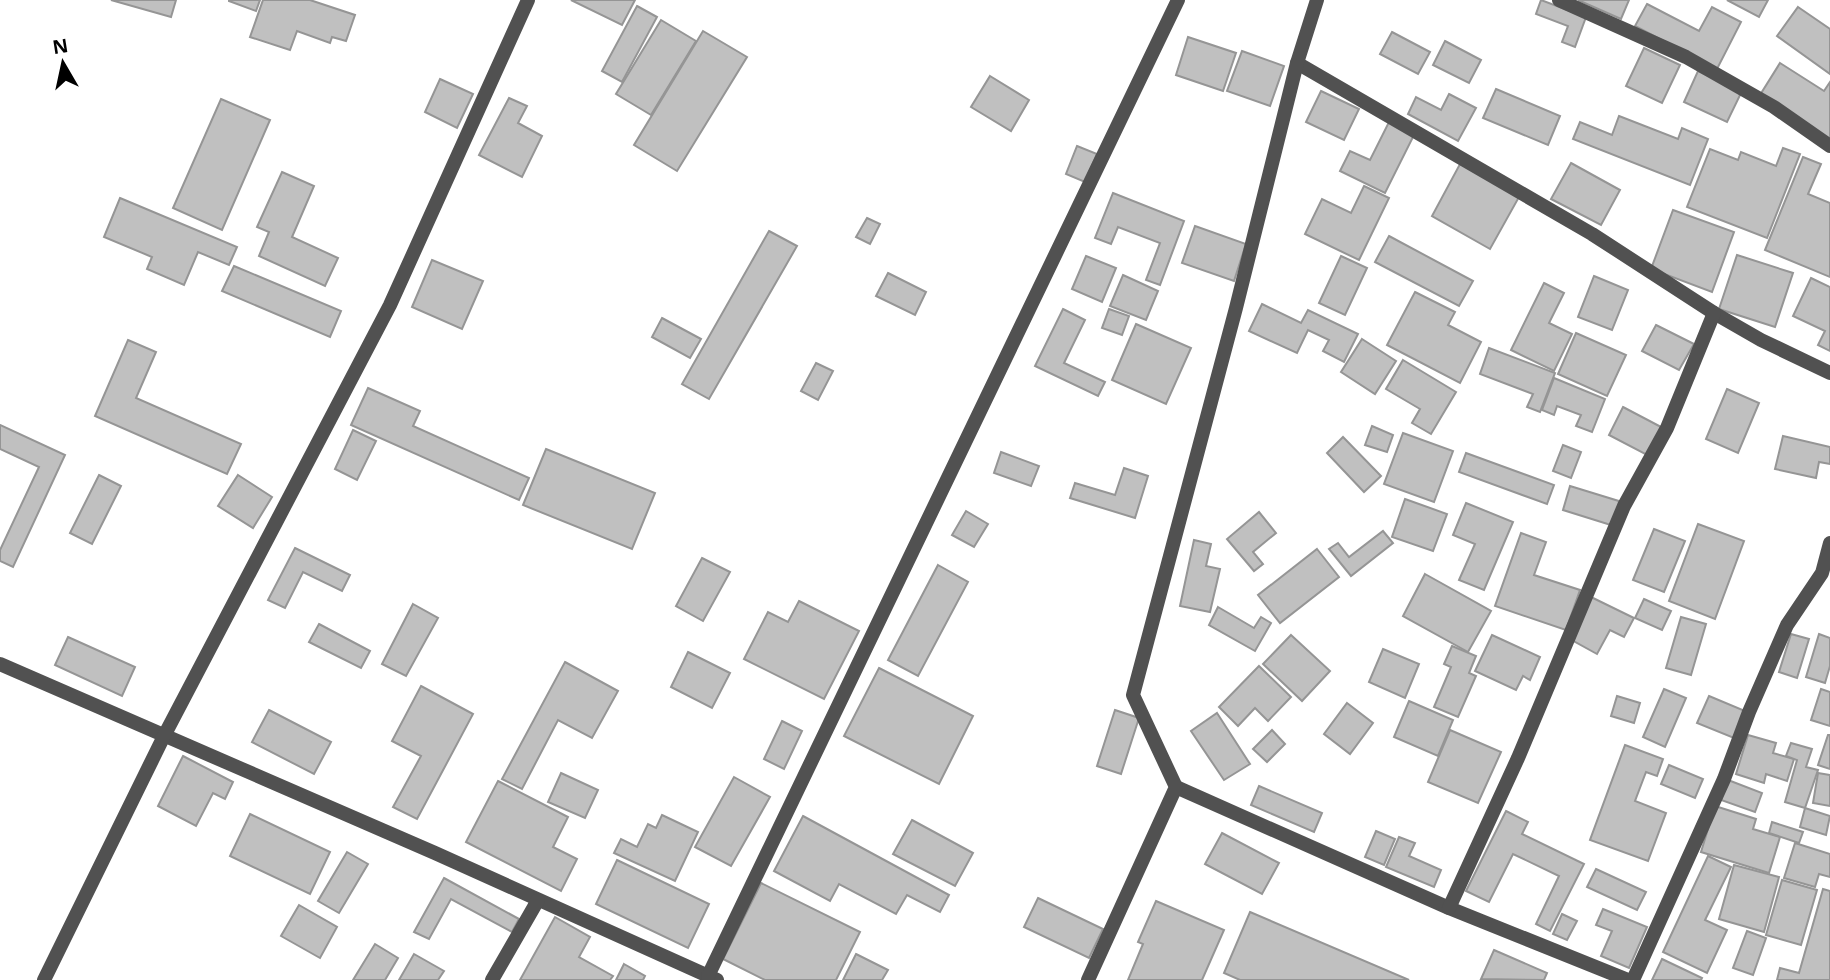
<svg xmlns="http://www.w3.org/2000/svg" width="1830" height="980" viewBox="0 0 1830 980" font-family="'Open Sans',sans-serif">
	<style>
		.building { fill: #c0c0c0; stroke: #959595; stroke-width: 2 }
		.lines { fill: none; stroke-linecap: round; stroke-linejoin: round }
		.minor { stroke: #515151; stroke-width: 14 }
	</style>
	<rect width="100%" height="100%" fill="#fff"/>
	<!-- building -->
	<g class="building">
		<polygon points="111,0 176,0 171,17"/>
		<polygon points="229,0 260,0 256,11 229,1"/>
		<polygon points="263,0 310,0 355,15 346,41 332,37 330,43 297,31 290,50 250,37"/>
		<polygon points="571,0 635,0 622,25"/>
		<polygon points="1541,0 1586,17 1575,47 1562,42 1568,26 1536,14"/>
		<polygon points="1578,0 1629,0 1621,19"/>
		<polygon points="1727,0 1768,0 1759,17"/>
		<polygon points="1647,4 1699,31 1712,7 1741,22 1717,69 1635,26"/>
		<polygon points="637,6 657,17 622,82 602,71"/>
		<polygon points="1798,7 1830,29 1830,74 1777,36"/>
		<polygon points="661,20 696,41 651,115 616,94"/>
		<polygon points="703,31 747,57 677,171 634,145"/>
		<polygon points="1392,32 1430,52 1418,74 1380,54"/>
		<polygon points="1188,37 1236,53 1223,91 1176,75"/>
		<polygon points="1445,41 1481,60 1469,83 1433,65"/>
		<polygon points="1644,48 1680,65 1662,103 1626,86"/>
		<polygon points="1242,51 1284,66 1270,106 1227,91"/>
		<polygon points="1780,63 1824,91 1830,82 1830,140 1760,95"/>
		<polygon points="1698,71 1742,91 1727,122 1684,102"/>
		<polygon points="990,76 1029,100 1011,131 971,107"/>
		<polygon points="440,79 473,94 457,128 425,112"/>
		<polygon points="1496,89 1560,116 1548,145 1483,118"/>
		<polygon points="1321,91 1359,109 1344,140 1306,122"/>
		<polygon points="1449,94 1476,108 1458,141 1408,114 1416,97 1441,110"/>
		<polygon points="509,98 527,106 518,123 542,136 522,177 479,155"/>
		<polygon points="221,99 270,120 222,230 173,208"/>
		<polygon points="1619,116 1678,139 1682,128 1708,139 1690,185 1573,139 1580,122 1612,135"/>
		<polygon points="1389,122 1414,135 1385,193 1340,171 1350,151 1370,160"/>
		<polygon points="1077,146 1097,154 1085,182 1066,174"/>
		<polygon points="1783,148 1800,154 1767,238 1687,207 1710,149 1738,160 1741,152 1776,166"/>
		<polygon points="1803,157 1821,164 1808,194 1830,203 1830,277 1765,250"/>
		<polygon points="1571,163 1620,190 1601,225 1551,199"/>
		<polygon points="1460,164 1519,197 1490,249 1432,216"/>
		<polygon points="282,172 314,186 292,237 338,258 325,286 259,256 269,232 257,227"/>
		<polygon points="1364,186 1389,198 1359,260 1305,234 1322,199 1351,213"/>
		<polygon points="1113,193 1184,221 1160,285 1146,280 1160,243 1118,227 1111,244 1095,238"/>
		<polygon points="120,198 237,247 229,265 198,252 184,285 147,269 152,257 104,237"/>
		<polygon points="1673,210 1734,232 1712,292 1651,269"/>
		<polygon points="867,218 880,224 870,244 856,237"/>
		<polygon points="1195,226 1246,244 1234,281 1182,263"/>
		<polygon points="769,231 797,246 709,399 682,384"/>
		<polygon points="1389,236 1473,281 1459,306 1375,262"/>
		<polygon points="1737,255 1793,273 1775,327 1719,309"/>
		<polygon points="1086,256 1116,268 1102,302 1072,289"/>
		<polygon points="1341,256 1367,268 1345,315 1319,303"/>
		<polygon points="432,260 483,281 462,329 412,307"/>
		<polygon points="234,266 341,311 330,337 222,291"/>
		<polygon points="888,273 926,292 915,315 876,296"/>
		<polygon points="1123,275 1158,291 1146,320 1110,306"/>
		<polygon points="1594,276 1628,290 1612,330 1578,317"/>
		<polygon points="1811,278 1830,287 1830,351 1818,345 1825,331 1793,316"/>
		<polygon points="1544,283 1564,293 1549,323 1572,334 1554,371 1511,350"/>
		<polygon points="1415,292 1455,312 1448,325 1481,342 1460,383 1387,345"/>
		<polygon points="1262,304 1301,323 1308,310 1358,334 1344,362 1323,351 1329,340 1308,330 1297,353 1249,331"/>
		<polygon points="1063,309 1085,320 1064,363 1105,382 1098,396 1035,366"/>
		<polygon points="1109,309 1129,316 1122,335 1102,328"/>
		<polygon points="662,318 701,339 690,358 652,337"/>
		<polygon points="1136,324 1191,348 1166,404 1112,380"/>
		<polygon points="1656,325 1694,344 1679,370 1642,351"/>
		<polygon points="1576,333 1626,355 1607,396 1558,374"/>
		<polygon points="1362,339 1396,361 1375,394 1341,372"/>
		<polygon points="128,340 156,352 136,398 241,444 227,474 95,416"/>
		<polygon points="1489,348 1555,373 1540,412 1527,407 1533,394 1480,374"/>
		<polygon points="1403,360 1456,392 1431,434 1412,423 1420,409 1386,389"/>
		<polygon points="816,363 833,371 818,400 801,391"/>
		<polygon points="1554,378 1605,399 1592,432 1576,426 1581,415 1557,406 1554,415 1542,410"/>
		<polygon points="368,388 420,411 413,426 529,478 519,500 351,425"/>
		<polygon points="1727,389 1759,403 1738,453 1706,439"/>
		<polygon points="1623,407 1663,428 1649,456 1609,435"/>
		<polygon points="0,425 65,455 13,567 0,561 0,550 39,467 0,449"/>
		<polygon points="1372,426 1393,435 1387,452 1365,445"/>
		<polygon points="353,430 376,441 357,480 335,469"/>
		<polygon points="1403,433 1453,451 1434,502 1384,484"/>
		<polygon points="1783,436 1830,447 1830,464 1819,462 1816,478 1775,469"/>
		<polygon points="1343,437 1381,476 1364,492 1327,453"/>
		<polygon points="1563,445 1581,452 1571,478 1553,471"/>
		<polygon points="546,449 655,493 632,549 523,505"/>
		<polygon points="1001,452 1039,466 1031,486 994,473"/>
		<polygon points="1466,453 1554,485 1547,504 1459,472"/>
		<polygon points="1124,468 1148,476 1135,518 1070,498 1075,483 1115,495"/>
		<polygon points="99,475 121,486 92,544 70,533"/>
		<polygon points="238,475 272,497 253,528 218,506"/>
		<polygon points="1570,486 1622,502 1614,526 1563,510"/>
		<polygon points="1405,499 1447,514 1433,551 1392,537"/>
		<polygon points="1466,503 1513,522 1484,590 1459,580 1475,544 1453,535"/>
		<polygon points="966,511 988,524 974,547 952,535"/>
		<polygon points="1259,512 1276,533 1253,552 1263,564 1254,571 1227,539"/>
		<polygon points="1698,524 1744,541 1715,619 1669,601"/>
		<polygon points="1654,529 1685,541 1664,592 1633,580"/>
		<polygon points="1383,531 1393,543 1351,576 1329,549 1338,543 1349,557"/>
		<polygon points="1521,533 1546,542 1534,575 1580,590 1566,630 1495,606"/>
		<polygon points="1194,540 1211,544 1206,566 1220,569 1210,612 1180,606"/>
		<polygon points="295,548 350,575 342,591 303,572 285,608 268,600"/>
		<polygon points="1317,549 1339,577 1280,623 1258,595"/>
		<polygon points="702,558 730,572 703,621 676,606"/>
		<polygon points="938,565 968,582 918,676 888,660"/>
		<polygon points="1425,574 1491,611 1468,652 1403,616"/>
		<polygon points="1591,597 1634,618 1624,637 1610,630 1597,654 1570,639"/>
		<polygon points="1644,599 1671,611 1662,630 1635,618"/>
		<polygon points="799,601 859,631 824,699 744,659 768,612 788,622"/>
		<polygon points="413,604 438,618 406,676 382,664"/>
		<polygon points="1218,607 1254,628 1261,617 1271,623 1255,651 1209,625"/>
		<polygon points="1681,617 1706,624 1691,675 1666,668"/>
		<polygon points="319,624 370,651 361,668 309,642"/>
		<polygon points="1791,634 1809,639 1797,678 1779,672"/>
		<polygon points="1819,634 1830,638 1830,666 1825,683 1806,677"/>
		<polygon points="1291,635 1330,671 1302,701 1263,664"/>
		<polygon points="1492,635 1540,657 1530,680 1523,676 1516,690 1475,671"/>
		<polygon points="68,637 135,667 122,696 55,665"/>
		<polygon points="1452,646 1476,656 1469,673 1476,676 1458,717 1434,707 1451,667 1444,664"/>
		<polygon points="1383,649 1419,664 1405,698 1369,682"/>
		<polygon points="688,652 730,673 712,708 671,687"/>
		<polygon points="565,662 618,691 592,738 558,720 522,789 502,779"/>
		<polygon points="1259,666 1291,697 1268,721 1255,708 1238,726 1219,707"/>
		<polygon points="879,668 973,716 939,784 844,736"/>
		<polygon points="421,686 473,714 417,819 393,807 421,756 392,741"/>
		<polygon points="1664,689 1686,698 1665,747 1643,737"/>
		<polygon points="1821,689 1830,692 1830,726 1811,720"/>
		<polygon points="1617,696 1640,703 1634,723 1611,716"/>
		<polygon points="1709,696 1745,711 1734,738 1697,723"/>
		<polygon points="1409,701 1453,720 1438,756 1394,737"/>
		<polygon points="1347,703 1373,723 1350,754 1324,734"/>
		<polygon points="269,710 331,742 314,774 252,742"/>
		<polygon points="1115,710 1139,718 1121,774 1097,766"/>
		<polygon points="1217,713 1250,764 1224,780 1191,731"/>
		<polygon points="782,721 802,731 784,769 764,759"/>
		<polygon points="1272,730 1285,744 1267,762 1253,749"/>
		<polygon points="1450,730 1501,752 1478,803 1428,782"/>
		<polygon points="1748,735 1776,743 1773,753 1794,759 1787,781 1766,774 1764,783 1736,774"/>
		<polygon points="1828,735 1830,735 1830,769 1818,765"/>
		<polygon points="1791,743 1812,749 1806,767 1818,770 1805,808 1785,802 1797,760 1786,756"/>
		<polygon points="1625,745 1663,759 1657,776 1646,772 1635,801 1666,813 1648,861 1590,840"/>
		<polygon points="183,756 233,782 225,799 213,793 196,826 158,806"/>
		<polygon points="1669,765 1703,779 1695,798 1661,784"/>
		<polygon points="561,773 598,790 585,818 548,802"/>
		<polygon points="1818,773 1830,775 1830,806 1813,803"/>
		<polygon points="734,777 770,797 731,866 695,847"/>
		<polygon points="1728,780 1762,793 1755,812 1721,800"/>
		<polygon points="498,781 568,817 553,847 577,859 561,891 466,842"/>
		<polygon points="1259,786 1322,813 1314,832 1251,805"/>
		<polygon points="1715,806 1756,819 1753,829 1780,837 1769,873 1701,852"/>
		<polygon points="1805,808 1830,816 1826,835 1800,827"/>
		<polygon points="1506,811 1528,822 1522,834 1584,864 1550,931 1536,924 1559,876 1513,854 1489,902 1466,891"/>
		<polygon points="250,814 330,852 310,894 230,856"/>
		<polygon points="662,815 698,832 675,881 614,853 621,839 637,847 648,824 656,828"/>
		<polygon points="803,816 949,895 940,912 907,895 896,914 839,884 830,901 774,871"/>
		<polygon points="912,820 973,853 955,886 893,854"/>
		<polygon points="1772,822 1803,832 1799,843 1769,833"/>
		<polygon points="1376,831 1395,839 1384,865 1365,857"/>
		<polygon points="1222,833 1279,863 1262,894 1205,864"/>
		<polygon points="1399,837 1415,843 1409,856 1441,870 1434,887 1386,867"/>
		<polygon points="1795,843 1830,854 1830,877 1819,874 1815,887 1784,878"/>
		<polygon points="347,852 368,864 339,913 318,901"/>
		<polygon points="1708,856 1731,867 1705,920 1727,930 1707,973 1663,952"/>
		<polygon points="617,860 709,904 688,948 596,904"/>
		<polygon points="1734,865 1779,877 1764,932 1719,919"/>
		<polygon points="1596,869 1646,892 1637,910 1587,887"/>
		<polygon points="444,878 519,919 512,932 451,899 429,939 414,932"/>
		<polygon points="1782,880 1817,890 1801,945 1766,935"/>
		<polygon points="761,883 860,932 836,980 765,980 723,959"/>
		<polygon points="1823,889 1830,891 1830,980 1777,980 1780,968 1799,973"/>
		<polygon points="1038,898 1103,929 1089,958 1024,927"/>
		<polygon points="1156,901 1224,930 1202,980 1128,980 1143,944 1138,942"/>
		<polygon points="299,905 337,927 320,958 281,936"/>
		<polygon points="1603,909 1647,927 1629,968 1601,956 1612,931 1596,925"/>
		<polygon points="1250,912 1409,980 1240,980 1224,973"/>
		<polygon points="1562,914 1577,921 1567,940 1553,934"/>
		<polygon points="555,917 590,937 579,957 613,976 610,980 520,980"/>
		<polygon points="1747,931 1766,938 1753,975 1733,968"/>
		<polygon points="375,944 398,958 385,980 353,980"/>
		<polygon points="1494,950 1547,973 1544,980 1481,979"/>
		<polygon points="414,954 444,971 438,980 399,980"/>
		<polygon points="856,954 888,970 882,980 843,980"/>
		<polygon points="1662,959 1702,978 1701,980 1652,980"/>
		<polygon points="624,964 645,976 643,980 616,980"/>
	</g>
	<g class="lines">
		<!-- minor -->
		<g class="minor">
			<polyline points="1559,0 1686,57 1774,107 1830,146"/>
			<polyline points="1297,63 1592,234 1714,313 1761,340 1830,373"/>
			<polyline points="0,664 435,853 717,980"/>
			<polyline points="1176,787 1449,908 1628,980"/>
			<polyline points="1449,908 1518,758 1624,506 1667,428 1714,313"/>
			<polyline points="708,976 1178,0"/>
			<polyline points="44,980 164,736 390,305 528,0"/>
			<polyline points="492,980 538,900"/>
			<polyline points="1088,980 1176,787 1133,695 1236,308 1297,63 1317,0"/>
			<polyline points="1633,980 1724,779 1749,712 1787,625 1822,573 1830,543"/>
		</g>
	</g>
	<!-- north arrow -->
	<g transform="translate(63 63) rotate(351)" stroke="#ffffff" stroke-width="5" paint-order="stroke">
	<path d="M0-5L12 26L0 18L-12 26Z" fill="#000000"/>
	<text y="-10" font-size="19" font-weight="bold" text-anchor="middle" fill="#000000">N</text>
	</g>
</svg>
